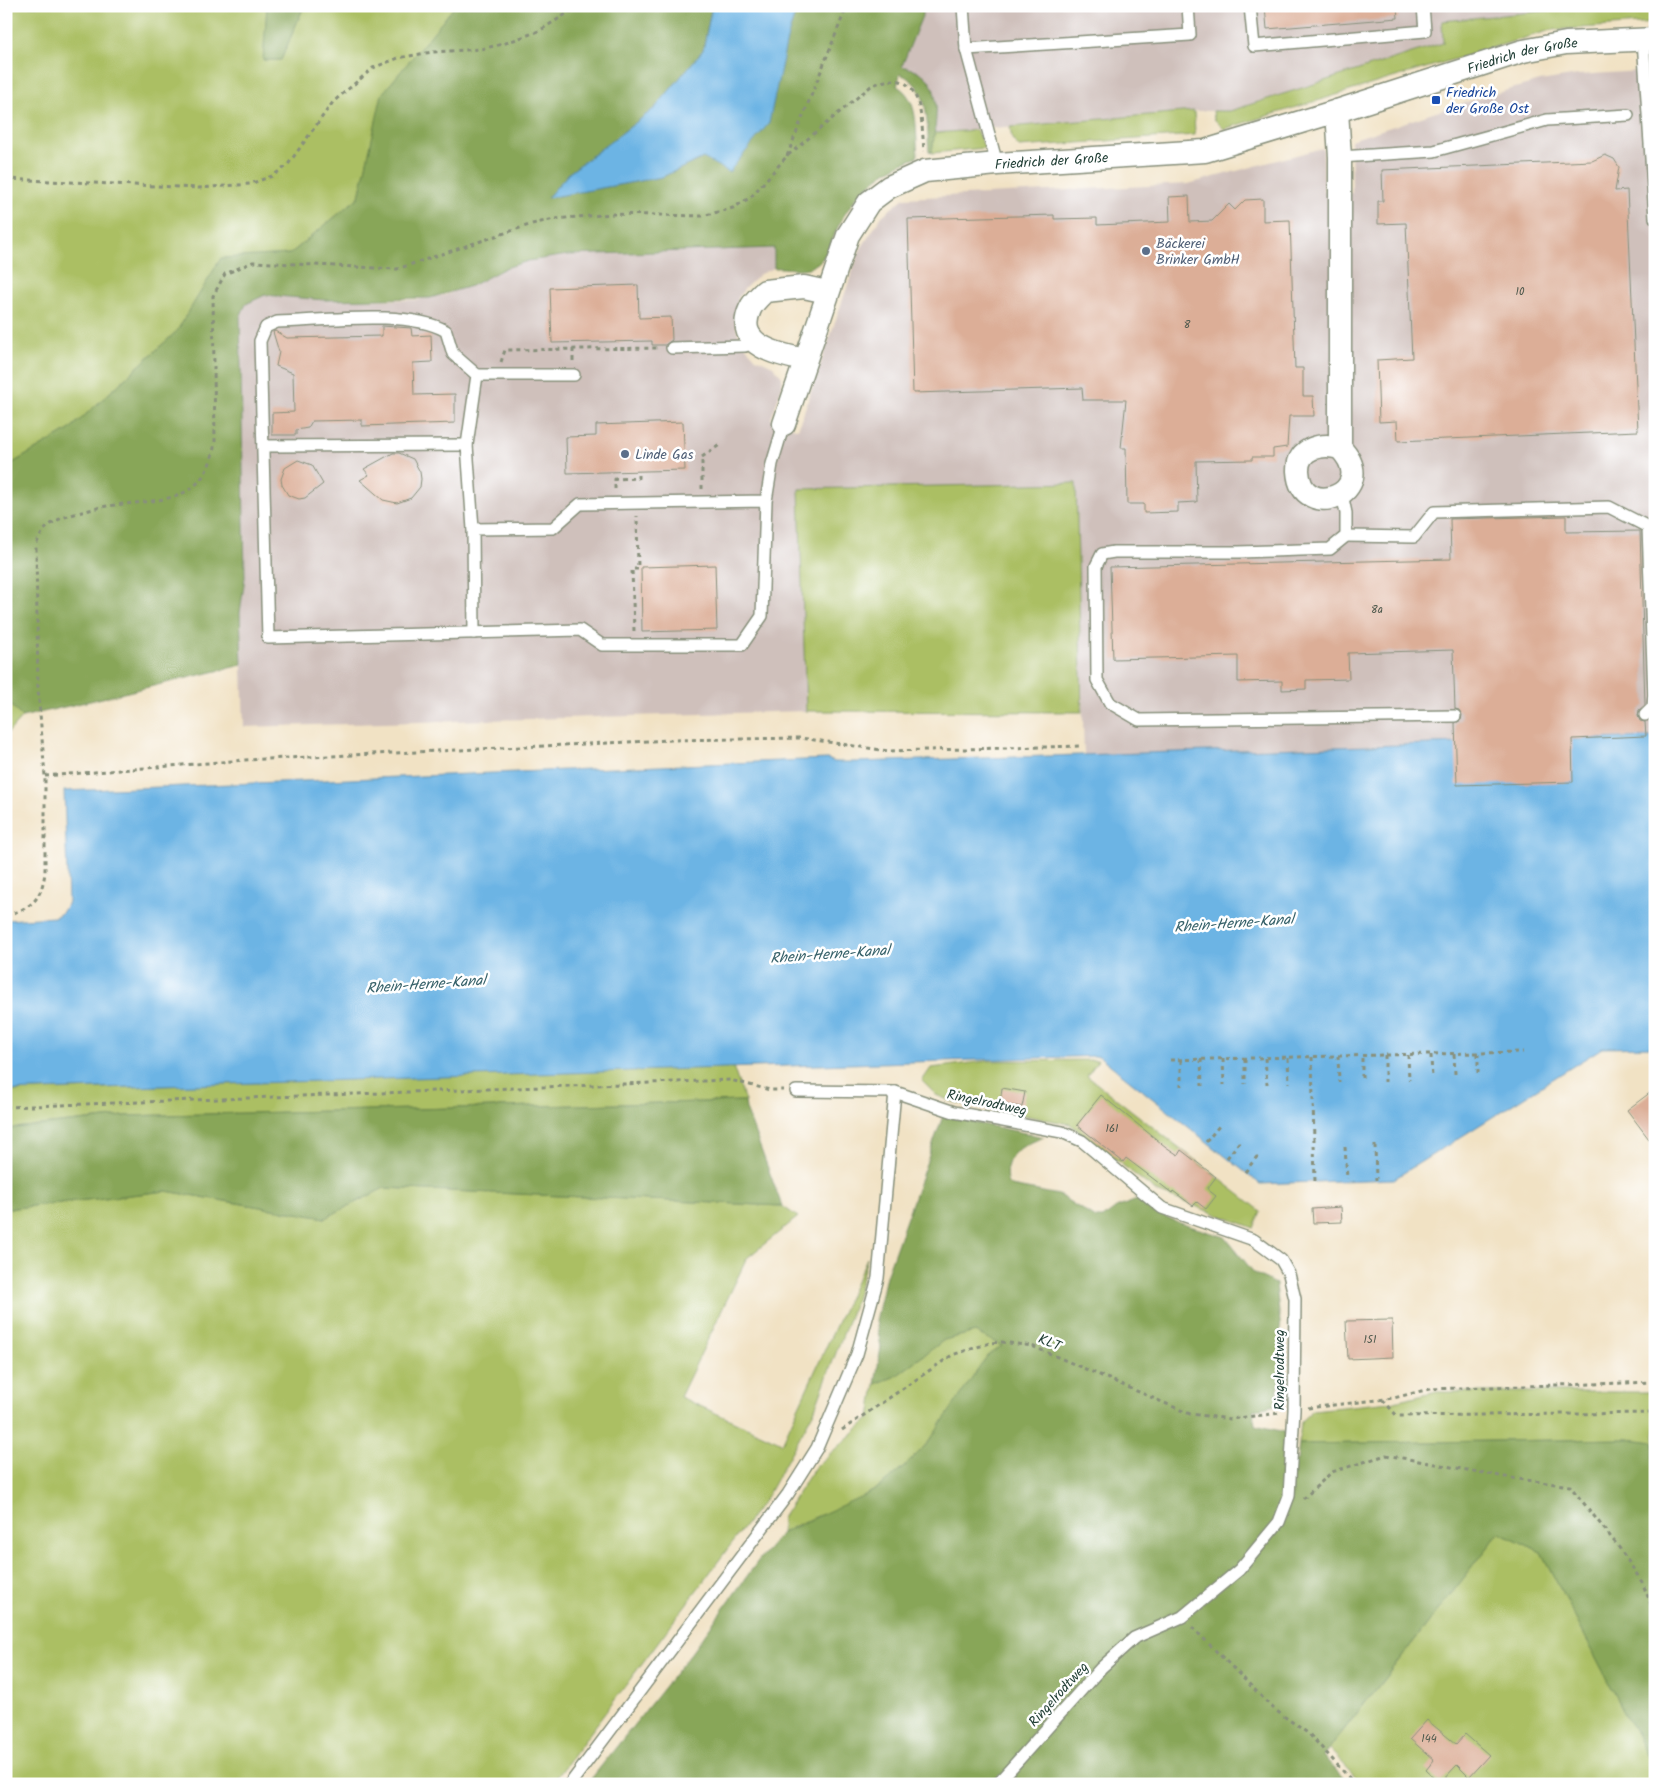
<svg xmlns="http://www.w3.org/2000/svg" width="1661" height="1790" viewBox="0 0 1661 1790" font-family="Kalam,sans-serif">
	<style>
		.industrial { fill: #cfc0bb }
		.green { fill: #abbf63; stroke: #657e4c }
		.forest { fill: #88a659; stroke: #547246 }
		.water { fill: #6cb4e4; stroke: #46788c }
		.building { fill: #dcae97 }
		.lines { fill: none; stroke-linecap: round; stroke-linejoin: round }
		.lane-casing { stroke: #88907c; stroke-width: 14 }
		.street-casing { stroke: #88907c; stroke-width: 25 }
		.path { stroke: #88907c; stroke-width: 3; stroke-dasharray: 4 4; stroke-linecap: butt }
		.lane { stroke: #fff; stroke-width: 11 }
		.street { stroke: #fff; stroke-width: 22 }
		.transit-dot { fill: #1a4fb4; stroke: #fff; stroke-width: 2 }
		.service-dot { fill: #5c6f8a; stroke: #fff; stroke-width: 2 }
		.labels { text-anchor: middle; stroke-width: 5; stroke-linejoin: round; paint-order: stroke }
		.number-label { font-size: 11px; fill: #4e594d }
		.street-label { font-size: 14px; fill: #1f3d34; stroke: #fff }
		.transit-label { font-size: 14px; fill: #164399; stroke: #fff; text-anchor: start }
		.service-label { font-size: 14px; fill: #4e5e75; stroke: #fff; text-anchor: start }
		.water-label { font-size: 15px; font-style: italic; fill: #366169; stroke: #fff }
	</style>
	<rect width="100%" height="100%" fill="#fff"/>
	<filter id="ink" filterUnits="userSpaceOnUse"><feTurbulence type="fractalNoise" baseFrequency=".02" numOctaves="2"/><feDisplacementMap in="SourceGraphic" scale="10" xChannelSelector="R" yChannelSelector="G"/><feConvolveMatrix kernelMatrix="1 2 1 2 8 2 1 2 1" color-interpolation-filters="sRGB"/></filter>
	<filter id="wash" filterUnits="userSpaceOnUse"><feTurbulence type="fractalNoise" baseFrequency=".0096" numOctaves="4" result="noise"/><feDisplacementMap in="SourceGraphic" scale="20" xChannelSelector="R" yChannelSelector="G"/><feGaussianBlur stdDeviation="1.12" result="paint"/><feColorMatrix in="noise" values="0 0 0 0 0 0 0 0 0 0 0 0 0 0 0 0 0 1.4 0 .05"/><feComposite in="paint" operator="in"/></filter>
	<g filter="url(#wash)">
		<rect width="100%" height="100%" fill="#f1e2c4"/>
		<!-- industrial -->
		<g class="industrial">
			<polygon points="926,6 1596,6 1442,21 1444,43 1230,111 1194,111 934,133 936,104 902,66"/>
			<polygon points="1655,70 1655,737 1084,755 1076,483 799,489 806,711 244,727 240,613 245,577 240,317 246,304 257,297 265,295 325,300 417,300 446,295 505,268 528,261 568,255 775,248 774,268 760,274 744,289 738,298 735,321 737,331 745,346 756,358 773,366 782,377 782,387 771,419 798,429 860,250 882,216 904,198 1188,184 1323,148 1324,192 1352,193 1351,140 1476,99 1540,81 1578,75"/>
		</g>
		<!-- green -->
		<g class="green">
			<polygon points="6,6 267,6 264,60 281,60 304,6 455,6 383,94 359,197 290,254 221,259 177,331 69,430 6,467"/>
			<polygon points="1596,6 1655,6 1655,23 1551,30 1224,129 1214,119 1213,111 1230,111 1443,43 1442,21"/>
			<polygon points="1194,111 1195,135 1019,147 1012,139 1010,127"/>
			<polygon points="976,130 985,148 932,153 934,133"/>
			<polygon points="1076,483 1082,712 806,711 799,489"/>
			<polygon points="6,700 22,717 6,735"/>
			<polygon points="1098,1060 1087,1076 1261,1211 1254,1228 1157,1192 1070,1124 953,1102 936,1095 922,1081 931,1068 987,1061"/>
			<polygon points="733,1067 745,1101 124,1116 6,1129 6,1091"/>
			<polygon points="384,1188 782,1206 798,1217 747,1258 680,1397 782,1443 867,1258 856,1300 814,1411 767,1496 552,1784 6,1784 6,1209 166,1191 325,1218"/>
			<path d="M 975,1332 L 1002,1346 C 963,1395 929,1454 876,1489 C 847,1508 812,1515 782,1533 L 782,1518 L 815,1467 L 870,1418 L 875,1384 L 896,1376 L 944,1340 Z"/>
			<polygon points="1433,1392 1655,1392 1655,1514 1651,1510 1654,1442 1628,1439 1299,1444 1301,1421 1313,1410 1390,1402"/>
			<polygon points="1500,1532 1541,1552 1655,1770 1655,1784 1363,1784 1329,1749"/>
		</g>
		<!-- forest -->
		<g class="forest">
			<polygon points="267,6 304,6 281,60 263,60"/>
			<path d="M 455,6 L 712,6 L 703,50 L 655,108 L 569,173 L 548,197 L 662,177 L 703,158 L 788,35 L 798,6 L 926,6 L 902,66 C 908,68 915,70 921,73 C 945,88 934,130 932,153 L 929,151 C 926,123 931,86 900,74 L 897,86 C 920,99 915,131 918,155 L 916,158 C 884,168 857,191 841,221 C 832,236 830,258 813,266 C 802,272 786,267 774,268 L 774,248 L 568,255 L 528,261 L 505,268 L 471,286 L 430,298 L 325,300 L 265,295 L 246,304 L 240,317 L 245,577 L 240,613 L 242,665 L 22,717 L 6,700 L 6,467 L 69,430 L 177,331 L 221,258 L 290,254 L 359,197 L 382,94 Z"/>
			<polygon points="745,1101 746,1109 782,1206 384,1188 325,1218 166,1191 6,1209 6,1129 124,1116"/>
			<path d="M 943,1116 L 1044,1137 C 1022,1146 1003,1153 1007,1182 L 1011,1186 L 1059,1195 L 1095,1218 L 1103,1218 L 1116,1208 L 1137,1200 L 1153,1211 L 1180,1223 L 1225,1237 L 1255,1274 L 1276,1284 L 1284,1360 L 1280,1371 L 1277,1401 L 1275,1405 L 1253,1410 L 1255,1425 L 1285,1432 L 1285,1461 L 1297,1461 L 1299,1444 L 1628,1439 L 1654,1442 L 1651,1510 L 1655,1514 L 1655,1771 L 1541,1552 L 1500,1532 L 1323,1756 L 1349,1784 L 587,1784 L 691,1653 L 761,1557 L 782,1533 L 875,1490 L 902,1469 L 928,1443 L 988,1355 L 1002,1346 L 975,1332 L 944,1340 L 896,1376 L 875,1384 L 881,1347 L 876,1321 L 886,1276 Z"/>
		</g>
		<!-- water -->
		<g class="water">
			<polygon points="712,6 798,6 788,35 769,123 729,172 703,158 662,177 547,198 569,173 655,108 703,50"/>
			<path d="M 1655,737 L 1655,1047 L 1602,1048 L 1394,1179 L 1260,1184 L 1099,1056 L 6,1091 L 6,920 L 54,917 C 62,914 66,909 68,901 L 64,791 L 827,759 L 835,762 L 856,762 Z"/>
		</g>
		<g id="blocks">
			<!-- building -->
			<g class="building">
				<polygon points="1265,6 1397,6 1398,18 1267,29"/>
				<polygon points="1605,155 1614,159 1619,167 1615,191 1627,190 1638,431 1398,441 1397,421 1379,422 1377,360 1412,358 1406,223 1378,224 1378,201 1383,201 1382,170 1592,161"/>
				<polygon points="1189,196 1190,222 1212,221 1229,204 1235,210 1245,200 1263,199 1263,221 1290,220 1295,368 1303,368 1303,396 1313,396 1314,416 1289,416 1287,447 1273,449 1273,457 1252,457 1252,460 1196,461 1197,502 1178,503 1178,512 1144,513 1144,504 1127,504 1126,448 1121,448 1126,400 1083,400 1082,388 913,393 908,219 1054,215 1054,219 1097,218 1097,225 1170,222 1169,197"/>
				<polygon points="638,285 639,318 671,317 672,340 665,345 652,345 652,341 552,343 550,288"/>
				<polygon points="382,326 411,328 412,336 431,335 432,362 413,363 414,395 455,394 455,423 362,426 362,420 312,421 308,428 296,430 296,435 272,435 272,413 294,412 293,373 276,366 279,352 273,332 275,331 287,338 382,336"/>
				<polygon points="683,422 685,470 567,473 566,437 596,436 596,425"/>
				<polygon points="393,453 399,453 413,459 420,472 421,479 420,487 411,498 397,503 383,500 360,480 369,475 364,469"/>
				<polygon points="298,460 312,465 323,484 305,498 299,499 288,495 282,485 281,479 285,468"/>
				<polygon points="1566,516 1566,532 1640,531 1645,705 1639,710 1638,716 1640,721 1645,722 1646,736 1572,739 1573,782 1457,785 1455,723 1461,720 1462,715 1459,710 1455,709 1453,650 1348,653 1349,679 1306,680 1306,689 1282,690 1282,681 1238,682 1238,656 1113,659 1110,567 1451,559 1450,519"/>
				<polygon points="715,565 717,630 642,632 641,567"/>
				<polygon points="1002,1088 1025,1092 1022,1107 1000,1104"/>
				<polygon points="1655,1089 1655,1147 1627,1110"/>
				<polygon points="1101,1095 1166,1147 1178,1155 1181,1150 1216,1177 1207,1189 1216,1196 1206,1209 1197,1202 1193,1206 1173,1191 1172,1193 1126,1158 1123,1162 1077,1125"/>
				<polygon points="1341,1207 1342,1222 1313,1223 1312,1209"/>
				<polygon points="1392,1320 1393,1357 1348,1359 1346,1321"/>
				<polygon points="1427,1720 1456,1744 1465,1734 1489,1755 1469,1777 1457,1765 1440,1783 1426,1770 1434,1760 1410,1739"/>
			</g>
		</g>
	</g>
	<g filter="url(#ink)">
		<use href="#blocks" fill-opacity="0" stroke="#88907c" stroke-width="1"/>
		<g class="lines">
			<!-- lane casing -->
			<g class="lane-casing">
				<g id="lane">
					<polyline points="963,6 966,49 997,164"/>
					<polyline points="1250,6 1254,46 1425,31 1423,6"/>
					<polyline points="1643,40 1655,218"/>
					<polyline points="966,49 1190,35 1188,6"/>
					<polyline points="1340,157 1434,151 1547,120 1628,115"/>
					<polyline points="672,348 745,346 754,342"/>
					<polyline points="477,375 574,375"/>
					<polyline points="263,446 467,445"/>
					<polyline points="1342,494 1346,513 1346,536 1330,549 1239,552 1114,552 1102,554 1096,566 1097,680 1110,703 1139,720 1455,716"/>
					<path d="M 766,501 L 580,504 L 553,528 L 473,529 L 467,445 L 477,375 L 453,354 L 446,331 C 408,309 323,321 277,322 L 266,327 L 260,341 L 268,638 L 580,630 L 602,645 L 742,645 L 762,616 L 766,501 L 772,464 L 784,424"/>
					<polyline points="473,529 474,633"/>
					<polyline points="1346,536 1414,537 1434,512 1609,507 1648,527 1654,695 1653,707 1645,715"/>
					<polyline points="796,1091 895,1092 954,1112 1062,1132 1082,1141 1162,1208 1254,1240 1281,1260 1289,1274 1295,1299 1294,1410 1289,1496 1279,1522 1239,1570 1182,1617 1134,1638 1101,1668 997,1784"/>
					<polyline points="570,1784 788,1494 817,1448 857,1354 878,1278 895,1092"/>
				</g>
			</g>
			<!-- street casing -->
			<g class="street-casing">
				<g id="street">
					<path id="s1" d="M 1337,111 L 1523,51 L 1566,43 L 1655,39"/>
					<path d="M 805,360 C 780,355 733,346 750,309 C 753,302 760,296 765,291 L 804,287 L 827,292"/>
					<path id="s2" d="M 784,424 L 848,235 L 869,202 L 889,187 L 925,171 L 997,164 L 1205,151 L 1337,111 L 1340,157 L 1340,448 C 1383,492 1301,524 1298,471 C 1297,447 1323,443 1340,448"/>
				</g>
			</g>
			<!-- path -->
			<g class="path">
				<polyline points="787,156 847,6"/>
				<polyline points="6,179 199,188 250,184 272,176 287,166 333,102 373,68 398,58 432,52 481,49 503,44 539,31 579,6"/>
				<polyline points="573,349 573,361"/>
				<polyline points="501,362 505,350 659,348"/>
				<polyline points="615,489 615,479 638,478 638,471"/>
				<polyline points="702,489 702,457 721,444"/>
				<polyline points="634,631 632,569 638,569 637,516"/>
				<polyline points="45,776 245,760 671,740 801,738 888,751 1082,746"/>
				<path d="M 6,915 C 32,908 41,900 45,873 L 45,776 L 38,689 L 36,546 C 43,524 57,519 78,513 C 90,510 103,506 115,505 C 165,499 206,503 215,442 L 213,296 L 225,274 L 253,262 L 397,269 L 532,224 L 554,219 L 613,214 L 702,216 L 733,208 L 751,197 L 786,157 L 871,86 C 923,62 921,117 924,151"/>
				<polyline points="1454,1054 1455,1074"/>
				<polyline points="1385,1055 1385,1082"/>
				<polyline points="1408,1055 1409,1080"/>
				<polyline points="1431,1055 1432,1079"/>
				<polyline points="1338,1056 1523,1052"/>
				<polyline points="1312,1057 1315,1183"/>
				<polyline points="1265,1058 1267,1084"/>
				<polyline points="1288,1058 1289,1083"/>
				<polyline points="1362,1058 1362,1081"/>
				<polyline points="1201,1059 1202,1086"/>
				<polyline points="1223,1059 1224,1085"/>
				<polyline points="1245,1059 1245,1084"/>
				<polyline points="1170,1060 1338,1056 1339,1082"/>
				<polyline points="1181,1060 1181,1086"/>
				<polyline points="1478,1073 1478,1054"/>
				<polyline points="6,1107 730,1080 770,1090 783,1090"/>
				<polyline points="1206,1142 1220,1125"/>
				<polyline points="1375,1145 1376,1180"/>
				<polyline points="1345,1147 1347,1179"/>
				<polyline points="1227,1158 1241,1140"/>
				<polyline points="1245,1172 1259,1154"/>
				<polyline points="1383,1400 1397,1416 1655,1413"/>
				<polyline points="1308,1408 1394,1398 1429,1389 1655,1382"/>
				<polyline points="842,1430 952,1355 990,1343 1002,1342 1032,1346 1190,1414 1230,1419 1280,1413"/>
				<polyline points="1303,1499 1332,1472 1386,1455 1511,1478 1570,1486 1618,1546 1642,1582 1655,1614"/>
				<polyline points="1192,1627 1275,1710 1309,1734 1355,1784"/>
			</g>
			<!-- lane -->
			<use href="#lane" class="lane"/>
			<!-- street -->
			<use href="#street" class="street"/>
		</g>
	</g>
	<!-- markers -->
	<rect class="transit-dot" x="1431" y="95" width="10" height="10" rx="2.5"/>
	<g class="service-dot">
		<circle cx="1146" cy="251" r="5"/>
		<circle cx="625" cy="454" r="5"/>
	</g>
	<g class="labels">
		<!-- number labels -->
		<g class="number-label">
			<text x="1520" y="295">10</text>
			<text x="1187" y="328">8</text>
			<text x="1377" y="613">8a</text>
			<text x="1112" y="1132">161</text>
			<text x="1370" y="1343">151</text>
			<text x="1429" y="1742">144</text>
		</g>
		<!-- street labels -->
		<g class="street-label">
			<text dy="5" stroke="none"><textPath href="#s1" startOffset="194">Friedrich der Große</textPath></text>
			<text dy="5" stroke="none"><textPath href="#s2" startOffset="430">Friedrich der Große</textPath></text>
			<text transform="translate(987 1102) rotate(12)" y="5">Ringelrodtweg</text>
			<text transform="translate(1050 1342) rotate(22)" y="5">KLT</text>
			<text transform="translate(1279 1370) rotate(-90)" y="5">Ringelrodtweg</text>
			<text transform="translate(1058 1694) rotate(-48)" y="5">Ringelrodtweg</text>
		</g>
		<!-- transit labels -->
		<g class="transit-label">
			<text x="1446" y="97">Friedrich<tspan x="1446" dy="16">der Große Ost</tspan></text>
		</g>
		<!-- service labels -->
		<g class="service-label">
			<text x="1156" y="248">Bäckerei<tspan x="1156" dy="16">Brinker GmbH</tspan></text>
			<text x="635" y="459">Linde Gas</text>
		</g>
		<!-- water labels -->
		<g class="water-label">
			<text transform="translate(1234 923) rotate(-4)" y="5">Rhein-Herne-Kanal</text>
			<text transform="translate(830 954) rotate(-4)" y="5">Rhein-Herne-Kanal</text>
			<text transform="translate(426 984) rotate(-4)" y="5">Rhein-Herne-Kanal</text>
		</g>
	</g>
	<!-- margin -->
	<rect width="1661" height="1790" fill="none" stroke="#fff" stroke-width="25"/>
</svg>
